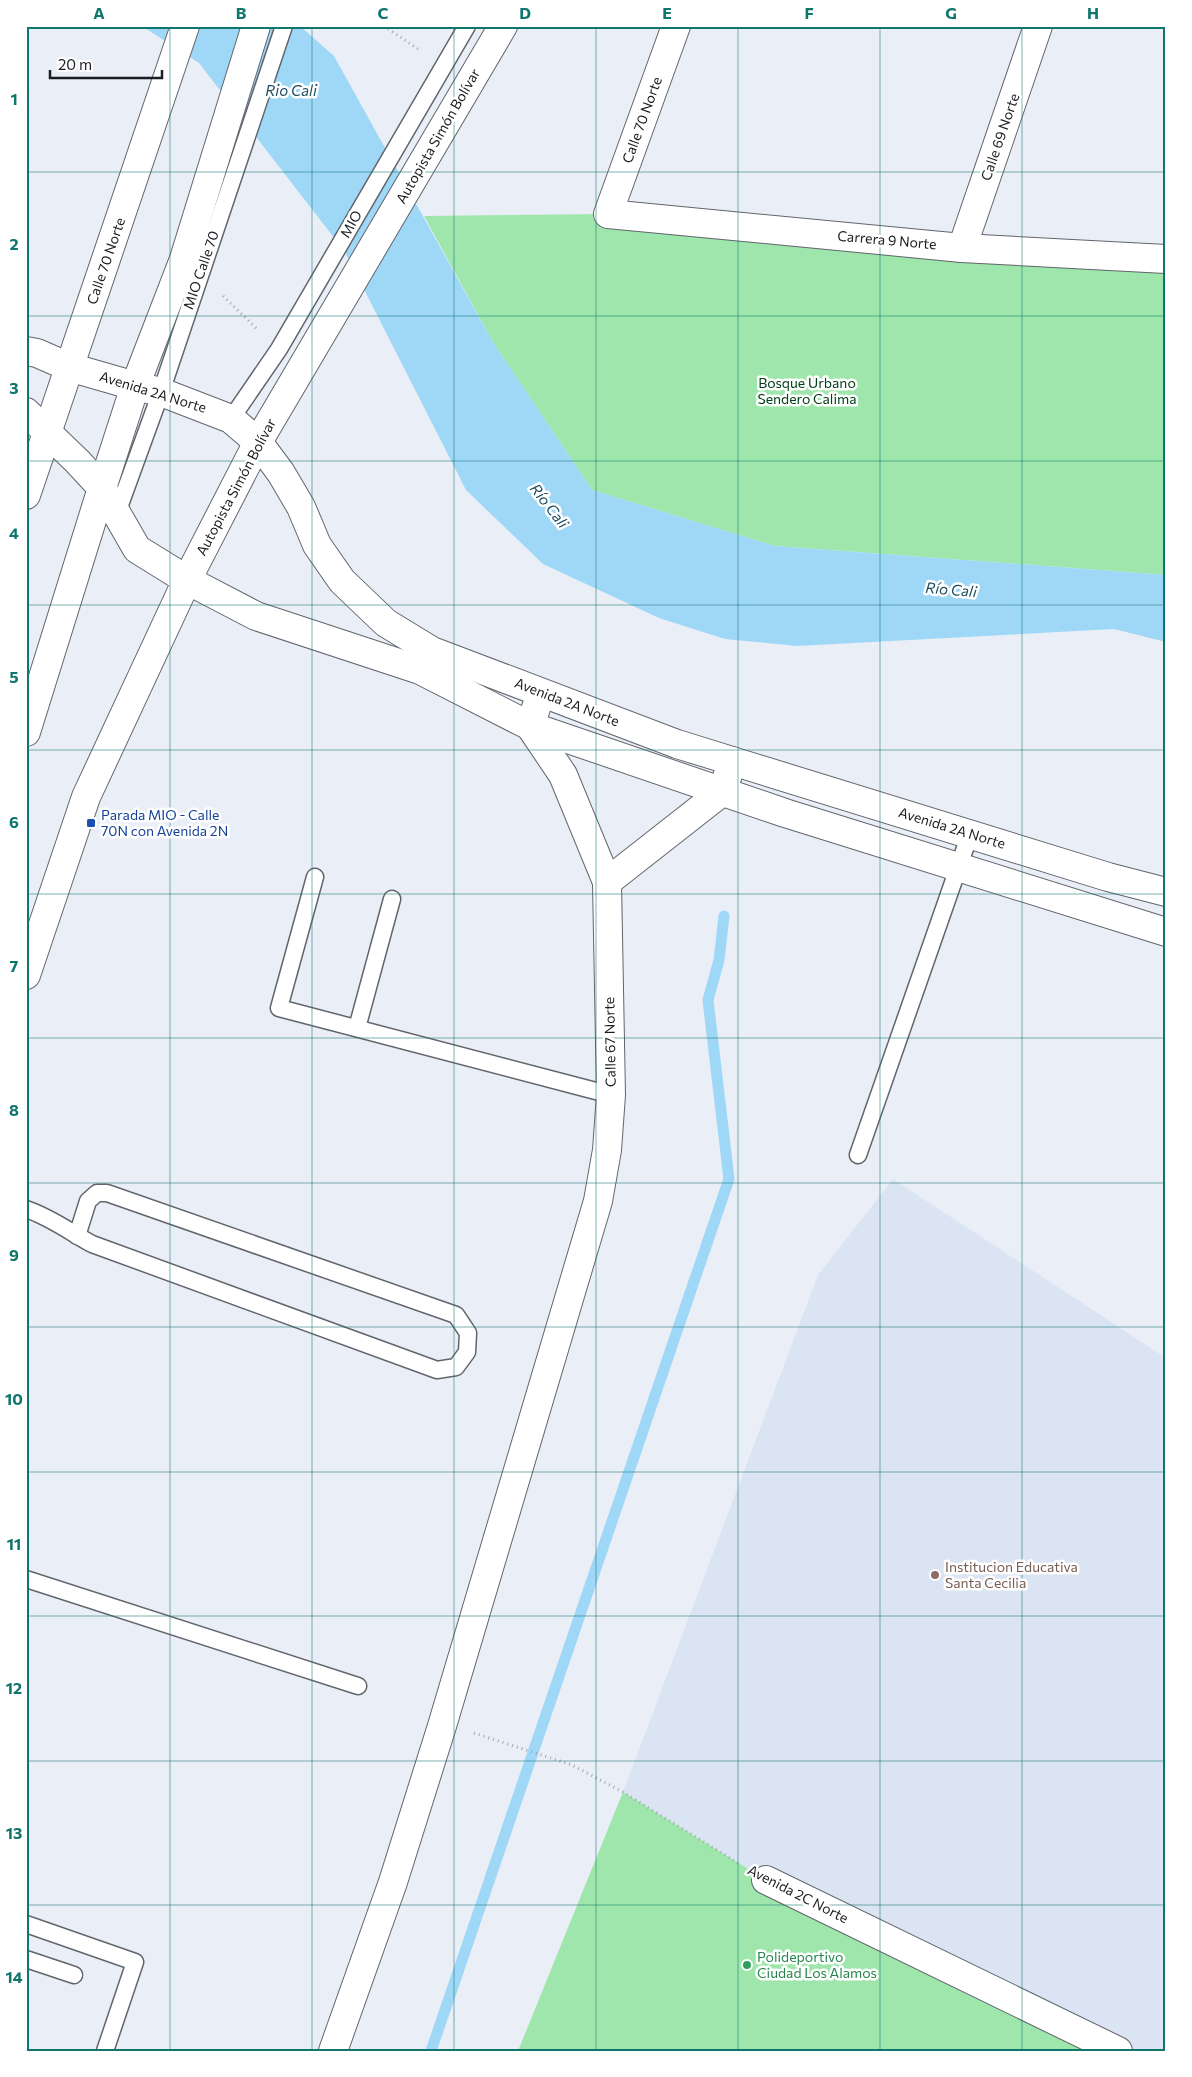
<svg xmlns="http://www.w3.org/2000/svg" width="1192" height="2077" viewBox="0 0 1192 2077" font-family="Commissioner,sans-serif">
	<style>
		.built { fill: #dbe4f3 }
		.green { fill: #9ee6ab }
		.water { fill: #9fd8f7 }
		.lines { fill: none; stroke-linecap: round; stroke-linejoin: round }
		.stream { stroke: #9fd8f7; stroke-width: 11 }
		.lane-casing { stroke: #61656d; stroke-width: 19 }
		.street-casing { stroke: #61656d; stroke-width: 30 }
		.secondary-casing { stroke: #61656d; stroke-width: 30 }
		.primary-casing { stroke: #61656d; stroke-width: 30 }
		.path { stroke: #a2a6ac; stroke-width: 3; stroke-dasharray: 1 4; stroke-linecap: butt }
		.lane { stroke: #fff; stroke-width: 16 }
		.street { stroke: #fff; stroke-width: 28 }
		.secondary { stroke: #fff; stroke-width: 28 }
		.primary { stroke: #fff; stroke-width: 28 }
		.grid { fill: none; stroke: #0f766e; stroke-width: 1; stroke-opacity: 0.55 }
		.transit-dot { fill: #1a4fb4; stroke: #fff; stroke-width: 2 }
		.education-dot { fill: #8d6e63; stroke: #fff; stroke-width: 2 }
		.leisure-dot { fill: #2e9e5b; stroke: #fff; stroke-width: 2 }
		.labels { text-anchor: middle; stroke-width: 5; stroke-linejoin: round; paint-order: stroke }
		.street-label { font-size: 14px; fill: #1b1d20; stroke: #fff }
		.park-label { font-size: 14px; fill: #014018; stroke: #fff }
		.transit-label { font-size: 14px; fill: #164399; stroke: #fff; text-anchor: start }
		.education-label { font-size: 14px; fill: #785e54; stroke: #fff; text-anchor: start }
		.leisure-label { font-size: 14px; fill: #27864d; stroke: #fff; text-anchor: start }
		.water-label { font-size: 15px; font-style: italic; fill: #1f4c61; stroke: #fff }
		.neatline { fill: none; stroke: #0f766e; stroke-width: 2 }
		.grid-label { font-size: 16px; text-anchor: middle; font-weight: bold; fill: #0f766e }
	</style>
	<rect width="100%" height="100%" fill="#eaeef7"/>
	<!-- built -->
	<polygon class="built" points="893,1179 1166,1358 1166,2051 1118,2051 766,1880 623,1792 818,1275"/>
	<!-- green -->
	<g class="green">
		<polygon points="608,214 1166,261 1166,575 775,546 592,490 494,344 424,216"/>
		<polygon points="623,1792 766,1880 1118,2051 518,2051"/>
	</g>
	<!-- water -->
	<polygon class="water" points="142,26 300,26 334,56 494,344 592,490 775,546 1166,575 1166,642 1114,629 797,646 725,639 659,618 543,564 466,490 345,252 199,63"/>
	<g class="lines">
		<!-- stream -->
		<polyline class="stream" points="431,2051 729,1179 708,1000 719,960 724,916"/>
		<!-- lane casing -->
		<g class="lane-casing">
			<g id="lane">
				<polyline points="231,419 279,349 467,26"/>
				<polyline points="117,513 161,392 284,26"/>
				<polyline points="315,877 279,1008 611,1095"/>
				<polyline points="357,1028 392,899"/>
				<polyline points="858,1155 970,834"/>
				<path d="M 26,1209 C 50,1217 70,1232 92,1244 L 437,1370 L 456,1367 L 467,1352 L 468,1333 L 456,1315 L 107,1193 L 97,1193 L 88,1201 L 77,1236"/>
				<polyline points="26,1579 358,1686"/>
				<polyline points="26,1924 135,1962 105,2051"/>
				<polyline points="26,1959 74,1975"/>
			</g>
		</g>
		<!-- street casing -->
		<g class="street-casing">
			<g id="street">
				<polyline points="676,26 608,214 962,248 1166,259"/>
				<polyline points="962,248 1038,26"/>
				<polyline points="26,351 37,353 69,367 135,386"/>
				<polyline points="26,412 77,461 102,488"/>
				<polyline points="607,882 723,791 732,761"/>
				<polyline points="766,1880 1118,2051"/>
				<polyline points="333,2051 393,1882 442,1726 598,1201 607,1150 611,1095 607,882 563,775 530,726 541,693"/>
			</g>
		</g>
		<!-- secondary casing -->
		<g class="secondary-casing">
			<g id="secondary">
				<polyline points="135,386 161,392 231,419 258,442 281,473 301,507 317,545 342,581 386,623 432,651 677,744 1108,877 1166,892"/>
				<polyline points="102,488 137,549 187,580 256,616 420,670 530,726 785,813 1166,932"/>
				<polyline points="26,495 185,26"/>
			</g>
		</g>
		<!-- primary casing -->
		<g class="primary-casing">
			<g id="primary">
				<polyline points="26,732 102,488 135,386 184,259 256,26"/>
				<polyline points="26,975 86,797 187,580 258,442 503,26"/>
			</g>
		</g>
		<!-- path -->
		<g class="path">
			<polyline points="384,26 421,51"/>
			<polyline points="223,296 258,330"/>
			<polyline points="474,1733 572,1765 623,1792 738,1863"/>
		</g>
		<!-- lane -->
		<use href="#lane" class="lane"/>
		<!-- street -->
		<use href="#street" class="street"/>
		<!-- secondary -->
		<use href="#secondary" class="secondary"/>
		<!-- primary -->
		<use href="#primary" class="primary"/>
	</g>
	<!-- grid -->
	<path class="grid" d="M 170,26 L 170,2051M 312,26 L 312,2051M 454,26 L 454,2051M 596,26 L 596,2051M 738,26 L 738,2051M 880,26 L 880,2051M 1022,26 L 1022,2051M 26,172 L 1166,172M 26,316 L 1166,316M 26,461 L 1166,461M 26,605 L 1166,605M 26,750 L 1166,750M 26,894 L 1166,894M 26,1038 L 1166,1038M 26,1183 L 1166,1183M 26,1327 L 1166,1327M 26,1472 L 1166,1472M 26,1616 L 1166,1616M 26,1761 L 1166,1761M 26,1905 L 1166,1905"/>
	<!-- markers -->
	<rect class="transit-dot" x="86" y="818" width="10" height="10" rx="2.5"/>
	<circle class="education-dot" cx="935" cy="1575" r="5"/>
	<circle class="leisure-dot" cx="747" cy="1965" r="5"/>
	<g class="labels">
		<!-- street labels -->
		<g class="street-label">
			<text transform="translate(642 120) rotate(-70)" y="5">Calle 70 Norte</text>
			<text transform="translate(438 136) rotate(-60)" y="5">Autopista Simón Bolívar</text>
			<text transform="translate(1000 137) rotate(-71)" y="5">Calle 69 Norte</text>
			<text transform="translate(351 224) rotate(-60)" y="5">MIO</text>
			<text transform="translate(887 240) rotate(5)" y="5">Carrera 9 Norte</text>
			<text transform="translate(106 261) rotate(-71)" y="5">Calle 70 Norte</text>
			<text transform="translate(201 270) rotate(-71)" y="5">MIO Calle 70</text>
			<text transform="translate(153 392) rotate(17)" y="5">Avenida 2A Norte</text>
			<text transform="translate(236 487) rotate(-62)" y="5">Autopista Simón Bolívar</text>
			<text transform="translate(567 702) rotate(21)" y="5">Avenida 2A Norte</text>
			<text transform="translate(952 828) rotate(17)" y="5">Avenida 2A Norte</text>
			<text transform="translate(610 1042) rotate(-91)" y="5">Calle 67 Norte</text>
			<text transform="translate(798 1894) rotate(27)" y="5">Avenida 2C Norte</text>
		</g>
		<!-- park labels -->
		<g class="park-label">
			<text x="807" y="388">Bosque Urbano<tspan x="807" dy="16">Sendero Calima</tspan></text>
		</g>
		<!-- transit labels -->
		<g class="transit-label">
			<text x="101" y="820">Parada MIO - Calle<tspan x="101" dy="16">70N con Avenida 2N</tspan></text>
		</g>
		<!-- education labels -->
		<g class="education-label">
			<text x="945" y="1572">Institucion Educativa<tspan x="945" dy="16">Santa Cecilia</tspan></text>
		</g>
		<!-- leisure labels -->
		<g class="leisure-label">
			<text x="757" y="1962">Polideportivo<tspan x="757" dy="16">Ciudad Los Alamos</tspan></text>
		</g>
		<!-- water labels -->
		<g class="water-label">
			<text x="291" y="96">Rio Cali</text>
			<text transform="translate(549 506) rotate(52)" y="5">Río Cali</text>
			<text transform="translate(951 590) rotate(5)" y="5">Río Cali</text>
		</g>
	</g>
	<!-- border -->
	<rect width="1192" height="2077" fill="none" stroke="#ffffff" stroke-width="55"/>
	<!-- scale -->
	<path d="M50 70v8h112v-8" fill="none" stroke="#1b1d20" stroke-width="2.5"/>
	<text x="58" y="70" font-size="15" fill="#1b1d20" stroke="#ffffff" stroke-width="4" paint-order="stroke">20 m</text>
	<rect x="28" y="28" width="1136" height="2022" class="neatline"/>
	<g class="grid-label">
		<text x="99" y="19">A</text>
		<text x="241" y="19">B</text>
		<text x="383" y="19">C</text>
		<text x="525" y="19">D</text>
		<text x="667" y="19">E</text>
		<text x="809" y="19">F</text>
		<text x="951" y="19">G</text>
		<text x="1093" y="19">H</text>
		<text x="14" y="105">1</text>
		<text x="14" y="250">2</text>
		<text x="14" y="394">3</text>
		<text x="14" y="539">4</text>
		<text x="14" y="683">5</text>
		<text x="14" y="828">6</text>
		<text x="14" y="972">7</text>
		<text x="14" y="1116">8</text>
		<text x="14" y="1261">9</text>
		<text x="14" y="1405">10</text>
		<text x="14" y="1550">11</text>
		<text x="14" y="1694">12</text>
		<text x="14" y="1839">13</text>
		<text x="14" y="1983">14</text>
	</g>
</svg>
